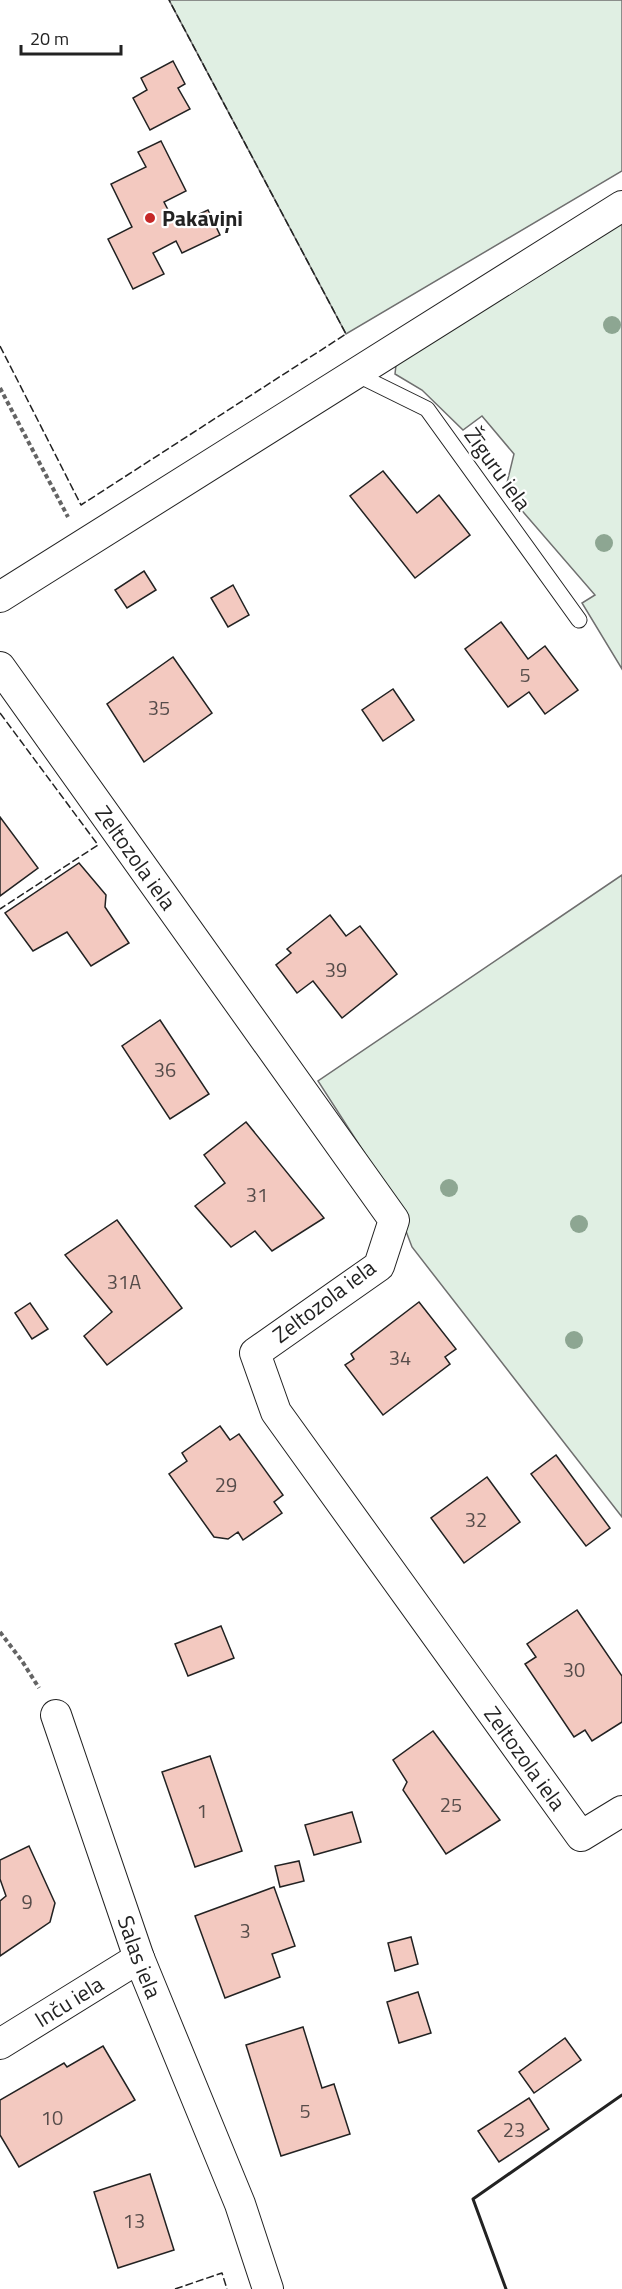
<svg xmlns="http://www.w3.org/2000/svg" width="622" height="2289" viewBox="0 0 622 2289" font-family="'Titillium Web',sans-serif">
	<style>
		.green { fill: #e0efe3; stroke: #6f6f6f; stroke-width: 1.5 }
		.building { fill: #f3c9c0; stroke: #222; stroke-width: 1.5 }
		.lines { fill: none; stroke-linecap: round; stroke-linejoin: round }
		.service-casing { stroke: #222; stroke-width: 17 }
		.minor-casing { stroke: #222; stroke-width: 32 }
		.path { stroke: #646464; stroke-width: 4; stroke-dasharray: 4.5 3; stroke-linecap: butt }
		.service { stroke: #fff; stroke-width: 15 }
		.minor { stroke: #fff; stroke-width: 30 }
		.fence { stroke: #222; stroke-width: 1.5; stroke-dasharray: 8 3; stroke-linecap: butt }
		.wall { stroke: #222; stroke-width: 3 }
		.tree { fill: #8da692 }
		.poi-dot { fill: #c62828; stroke: #fff; stroke-width: 2 }
		.labels { text-anchor: middle; stroke-width: 4.5; stroke-linejoin: round; paint-order: stroke }
		.number-label { font-size: 20px; fill: #564c4a }
		.poi-label { font-size: 22px; font-weight: bold; fill: #222; stroke: #fff; text-anchor: start }
		.street-label { font-size: 22px; fill: #222; stroke: #fff }
	</style>
	<rect width="100%" height="100%" fill="#fff"/>
	<!-- green -->
	<g class="green">
		<polygon points="169,0 622,0 622,171 346,334"/>
		<polygon points="622,223 622,669 582,603 595,595 505,491 514,454 482,416 463,430 422,390 395,374 396,365"/>
		<polygon points="622,875 622,1517 412,1247 393,1197 318,1081"/>
	</g>
	<!-- building -->
	<g class="building">
		<polygon points="173,61 185,84 178,88 190,109 150,130 133,98 147,90 141,78"/>
		<polygon points="161,141 186,191 164,202 176,225 208,210 220,235 182,253 176,241 153,253 164,274 133,289 108,239 132,227 111,184 146,167 138,152"/>
		<polygon points="383,471 417,513 439,495 470,535 415,578 350,496"/>
		<polygon points="144,571 156,590 127,608 115,590"/>
		<polygon points="233,585 249,615 228,627 211,598"/>
		<polygon points="501,622 528,659 545,646 578,690 545,714 529,692 508,707 465,649"/>
		<polygon points="173,657 212,713 144,762 107,704"/>
		<polygon points="393,689 414,720 383,741 362,710"/>
		<polygon points="0,817 38,868 0,896"/>
		<polygon points="79,863 106,895 105,907 129,943 91,966 67,932 33,951 5,913"/>
		<polygon points="330,915 346,936 360,926 397,974 342,1018 313,981 297,993 276,965 291,953 287,949"/>
		<polygon points="160,1020 209,1094 170,1119 122,1046"/>
		<polygon points="246,1122 324,1218 272,1251 255,1231 231,1247 195,1206 225,1183 204,1155"/>
		<polygon points="117,1220 182,1308 107,1365 84,1336 112,1312 65,1255"/>
		<polygon points="419,1302 456,1349 445,1357 450,1364 383,1415 345,1365 354,1359 351,1354"/>
		<polygon points="30,1303 48,1329 32,1339 15,1313"/>
		<polygon points="220,1426 230,1440 239,1434 283,1495 274,1502 282,1513 243,1540 238,1532 228,1539 214,1537 169,1474 187,1461 182,1453"/>
		<polygon points="556,1455 610,1528 586,1546 531,1474"/>
		<polygon points="487,1477 520,1522 464,1563 431,1518"/>
		<polygon points="577,1610 622,1676 622,1722 592,1741 585,1730 574,1737 525,1664 536,1657 527,1644"/>
		<polygon points="221,1626 234,1658 188,1676 175,1644"/>
		<polygon points="433,1731 500,1820 446,1854 403,1790 407,1782 393,1760"/>
		<polygon points="210,1756 242,1851 195,1867 162,1772"/>
		<polygon points="352,1812 361,1842 314,1855 305,1825"/>
		<polygon points="29,1846 55,1903 50,1922 0,1956 0,1901 6,1896 0,1879 0,1860"/>
		<polygon points="299,1861 304,1881 280,1887 275,1866"/>
		<polygon points="274,1887 295,1946 272,1954 280,1977 225,1998 195,1916"/>
		<polygon points="411,1937 418,1964 395,1971 388,1943"/>
		<polygon points="418,1992 431,2033 399,2043 387,2002"/>
		<polygon points="303,2027 322,2088 334,2084 350,2134 281,2156 246,2045"/>
		<polygon points="565,2038 581,2060 534,2093 519,2072"/>
		<polygon points="103,2046 135,2100 19,2167 0,2135 0,2100 64,2063 67,2067"/>
		<polygon points="529,2098 549,2129 499,2162 478,2131"/>
		<polygon points="150,2174 174,2250 118,2268 94,2192"/>
	</g>
	<g class="lines">
		<!-- service casing -->
		<g class="service-casing">
			<polyline id="service" points="356,374 427,409 579,620"/>
		</g>
		<!-- minor casing -->
		<g class="minor-casing">
			<g id="minor">
				<polyline points="0,597 622,206"/>
				<path id="s1" d="M 0,667 L 394,1220 L 379,1266 L 255,1353 L 276,1412 L 581,1836 L 622,1811"/>
				<path id="s2" d="M 56,1715 L 139,1958 L 240,2204 L 268,2289"/>
				<path id="s3" d="M 0,2044 L 139,1958"/>
			</g>
		</g>
		<!-- path -->
		<g class="path">
			<polyline points="0,388 68,517"/>
			<polyline points="0,1632 22,1661 39,1688"/>
		</g>
		<!-- service -->
		<use href="#service" class="service"/>
		<!-- minor -->
		<use href="#minor" class="minor"/>
		<!-- fence -->
		<g class="fence">
			<polyline points="0,346 81,505 346,334 169,0"/>
			<polyline points="0,713 98,845 0,909"/>
			<polyline points="175,2289 222,2273 227,2289"/>
		</g>
		<!-- wall -->
		<polyline class="wall" points="506,2289 473,2199 622,2095"/>
	</g>
	<!-- trees -->
	<g class="tree">
		<circle cx="612" cy="325" r="9"/>
		<circle cx="604" cy="543" r="9"/>
		<circle cx="449" cy="1188" r="9"/>
		<circle cx="579" cy="1224" r="9"/>
		<circle cx="574" cy="1340" r="9"/>
	</g>
	<!-- markers -->
	<circle class="poi-dot" cx="150" cy="218" r="6"/>
	<g class="labels">
		<!-- number labels -->
		<g class="number-label">
			<text x="525" y="682">5</text>
			<text x="159" y="715">35</text>
			<text x="336" y="977">39</text>
			<text x="165" y="1077">36</text>
			<text x="257" y="1202">31</text>
			<text x="124" y="1289">31A</text>
			<text x="400" y="1365">34</text>
			<text x="226" y="1492">29</text>
			<text x="476" y="1527">32</text>
			<text x="574" y="1677">30</text>
			<text x="451" y="1812">25</text>
			<text x="202" y="1818">1</text>
			<text x="27" y="1909">9</text>
			<text x="245" y="1938">3</text>
			<text x="305" y="2118">5</text>
			<text x="52" y="2125">10</text>
			<text x="514" y="2137">23</text>
			<text x="134" y="2228">13</text>
		</g>
		<!-- poi labels -->
		<g class="poi-label">
			<text x="162" y="226">Pakaviņi</text>
		</g>
		<!-- street labels -->
		<g class="street-label">
			<text transform="translate(498 469) rotate(54)" y="8">Žīguru iela</text>
			<text dy="8" stroke="none"><textPath href="#s1" startOffset="234">Zeltozola iela</textPath></text>
			<text transform="translate(324 1301) rotate(-37)" y="8">Zeltozola iela</text>
			<text dy="8" stroke="none"><textPath href="#s1" startOffset="1368">Zeltozola iela</textPath></text>
			<text dy="8" stroke="none"><textPath href="#s2" startOffset="256">Salas iela</textPath></text>
			<text dy="8" stroke="none"><textPath href="#s3" startOffset="81">Inču iela</textPath></text>
		</g>
	</g>
	<!-- scale -->
	<path d="M21 45v9h100v-9" fill="none" stroke="#222222" stroke-width="3"/>
	<text x="30" y="45" font-size="18" fill="#222222" stroke="#ffffff" stroke-width="4.5" paint-order="stroke">20 m</text>
</svg>
